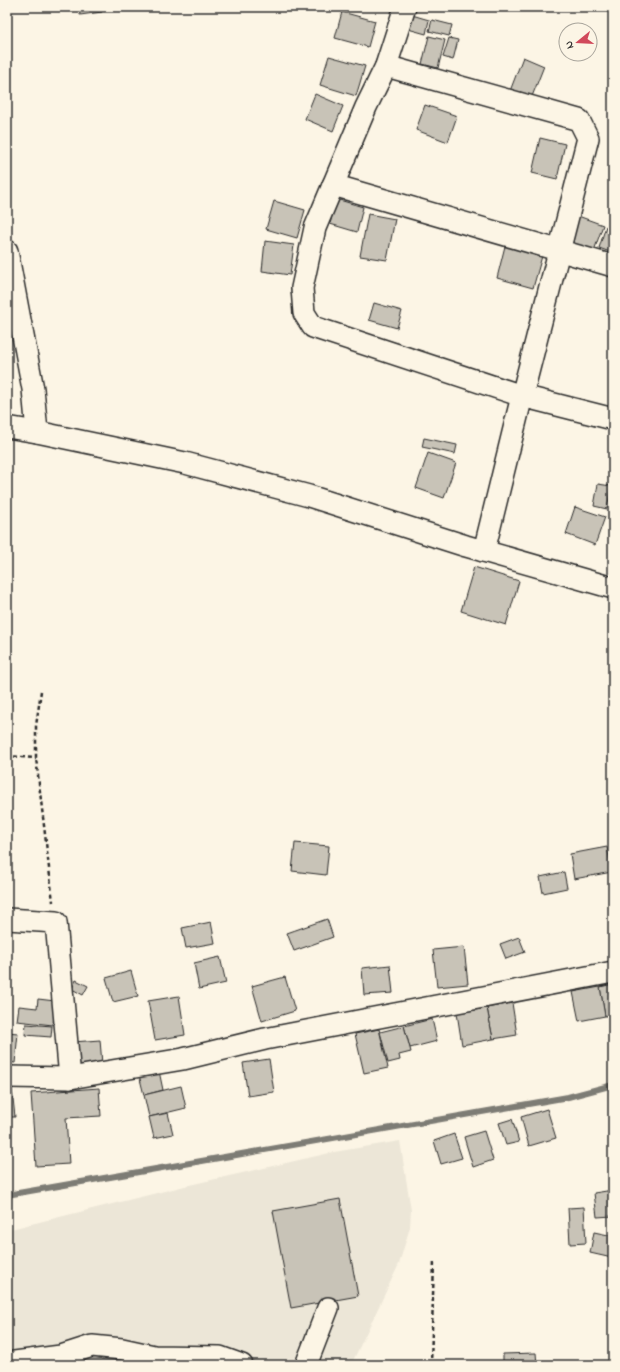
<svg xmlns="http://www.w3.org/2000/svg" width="620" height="1372" viewBox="0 0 620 1372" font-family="'Indie Flower',sans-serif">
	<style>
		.built { fill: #ece6d7 }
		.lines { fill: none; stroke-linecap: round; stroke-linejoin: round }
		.stream { stroke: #7d7b74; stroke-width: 6 }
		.building { fill: #c8c3b7; stroke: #2b2b2b }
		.minor-casing { stroke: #2b2b2b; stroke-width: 24 }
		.path { stroke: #2b2b2b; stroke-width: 2.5; stroke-dasharray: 4 3; stroke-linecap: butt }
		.minor { stroke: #fcf5e5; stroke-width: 21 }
	</style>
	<rect width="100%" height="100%" fill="#fcf5e5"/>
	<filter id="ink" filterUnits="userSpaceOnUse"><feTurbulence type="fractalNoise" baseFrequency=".025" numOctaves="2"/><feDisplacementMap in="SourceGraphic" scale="8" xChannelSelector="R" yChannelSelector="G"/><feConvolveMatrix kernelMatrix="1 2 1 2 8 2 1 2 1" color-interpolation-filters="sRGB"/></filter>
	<g filter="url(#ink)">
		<!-- built -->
		<polygon class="built" points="400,1141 411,1210 410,1227 399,1264 351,1365 7,1365 7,1230 185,1186 334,1152"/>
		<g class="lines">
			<!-- stream -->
			<polyline class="stream" points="7,1195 568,1097 613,1085"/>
		</g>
		<!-- building -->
		<g class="building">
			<polygon points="79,7 101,7 102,12 80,15"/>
			<polygon points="342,12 375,21 368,47 335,38"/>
			<polygon points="412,15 429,20 426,34 408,29"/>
			<polygon points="432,20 452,25 449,36 429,31"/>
			<polygon points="429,36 445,40 438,68 422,64"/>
			<polygon points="449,38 458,40 453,60 443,57"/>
			<polygon points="329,56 365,66 356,96 320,85"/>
			<polygon points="523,57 544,66 531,99 510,91"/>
			<polygon points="315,94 343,106 333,131 305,119"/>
			<polygon points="425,105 457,116 448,142 416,130"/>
			<polygon points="540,138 565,144 557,179 532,173"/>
			<polygon points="336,199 363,207 357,232 330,224"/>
			<polygon points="274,201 305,210 297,238 266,229"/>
			<polygon points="368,214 395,219 387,260 360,256"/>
			<polygon points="578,216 603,225 594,251 568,242"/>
			<polygon points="606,226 613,229 613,253 599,248"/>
			<polygon points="265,241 294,245 290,275 262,271"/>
			<polygon points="505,246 542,256 533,288 497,278"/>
			<polygon points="374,303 402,311 397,328 369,320"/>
			<polygon points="424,438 457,445 455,454 422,447"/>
			<polygon points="428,453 456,463 444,498 416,488"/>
			<polygon points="598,484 611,486 607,509 594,506"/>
			<polygon points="575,507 605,517 595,545 566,534"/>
			<polygon points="474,567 519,581 506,625 461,611"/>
			<polygon points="295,843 329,846 326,875 292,871"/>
			<polygon points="607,847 612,872 574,879 570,854"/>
			<polygon points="564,872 567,888 543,893 540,877"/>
			<polygon points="327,919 333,937 294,951 287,933"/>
			<polygon points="211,922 215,943 186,948 182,928"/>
			<polygon points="519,937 525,952 506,959 500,944"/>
			<polygon points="464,947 468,984 437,987 433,950"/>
			<polygon points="220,957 226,983 199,989 194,963"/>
			<polygon points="390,965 393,993 364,995 362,968"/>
			<polygon points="131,971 138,996 113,1002 106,978"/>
			<polygon points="285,977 295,1011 262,1021 252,986"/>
			<polygon points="76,980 88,986 83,995 72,989"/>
			<polygon points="613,984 613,1015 605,1016 600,987"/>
			<polygon points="600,987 605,1016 579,1021 573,992"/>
			<polygon points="179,996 185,1035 155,1040 148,1001"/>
			<polygon points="38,999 55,1001 53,1025 17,1021 19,1006 37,1008"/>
			<polygon points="512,1003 517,1035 493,1039 487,1008"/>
			<polygon points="487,1008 493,1039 462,1045 457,1013"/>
			<polygon points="432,1019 437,1041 410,1048 404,1026"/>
			<polygon points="26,1024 52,1026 51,1037 25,1035"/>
			<polygon points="404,1026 411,1052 399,1055 400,1060 388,1063 380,1032"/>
			<polygon points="379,1029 388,1068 364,1073 355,1034"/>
			<polygon points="7,1032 18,1033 15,1063 7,1062"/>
			<polygon points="100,1040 102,1064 75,1066 73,1042"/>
			<polygon points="269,1059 274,1092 248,1096 243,1063"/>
			<polygon points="159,1071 163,1090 144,1095 139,1075"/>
			<polygon points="181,1086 186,1108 149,1117 144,1095"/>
			<polygon points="99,1088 101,1116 66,1118 69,1164 36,1166 31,1093"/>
			<polygon points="12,1089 15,1117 7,1117 7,1090"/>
			<polygon points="547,1109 556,1138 529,1146 521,1117"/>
			<polygon points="168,1113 173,1134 154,1138 149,1117"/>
			<polygon points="512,1119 519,1142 506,1145 499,1123"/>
			<polygon points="484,1131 493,1160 473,1167 464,1137"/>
			<polygon points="454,1134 462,1158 441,1164 434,1141"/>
			<polygon points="613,1190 613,1216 597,1217 594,1193"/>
			<polygon points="340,1199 358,1296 291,1308 273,1211"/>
			<polygon points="584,1207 586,1243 570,1244 568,1208"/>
			<polygon points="594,1232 613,1236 612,1258 590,1253"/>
			<polygon points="536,1353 537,1365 503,1365 503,1354"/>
		</g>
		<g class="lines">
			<!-- minor casing -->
			<g class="minor-casing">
				<g id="minor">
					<polyline points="405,7 386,66 366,107 315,228 302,288 304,313 313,327 522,396 613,419"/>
					<polyline points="386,66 579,120 588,138 522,396 484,551"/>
					<polyline points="333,185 613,266"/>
					<polyline points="7,251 33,389 37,432"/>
					<polyline points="7,427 37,432 185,463 309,496 466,546 613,588"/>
					<polyline points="7,919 56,922 70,1078"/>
					<polyline points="7,1077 70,1078 183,1059 265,1039 613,972"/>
					<polyline points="7,1363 61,1356 92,1346 122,1349 154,1356 220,1357 242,1365"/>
					<polyline points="306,1365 328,1308"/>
				</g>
			</g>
			<!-- path -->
			<g class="path">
				<polyline points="41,691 36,726 36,758 53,902"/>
				<polyline points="7,756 36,758"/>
				<polyline points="431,1365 434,1261"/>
			</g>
			<!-- minor -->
			<use href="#minor" class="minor"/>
		</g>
	</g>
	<!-- margin -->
	<rect width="620" height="1372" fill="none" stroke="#fcf5e5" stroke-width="24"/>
	<rect x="12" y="12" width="596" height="1348" fill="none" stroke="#2b2b2b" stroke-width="1.5" filter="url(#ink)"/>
	<!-- north arrow -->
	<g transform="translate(578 42) rotate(252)"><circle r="19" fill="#fcf5e5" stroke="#a8a49b"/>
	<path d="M0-3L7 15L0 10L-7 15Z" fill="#d1495b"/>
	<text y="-6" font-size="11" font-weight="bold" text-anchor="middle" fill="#2b2b2b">N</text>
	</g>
</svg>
